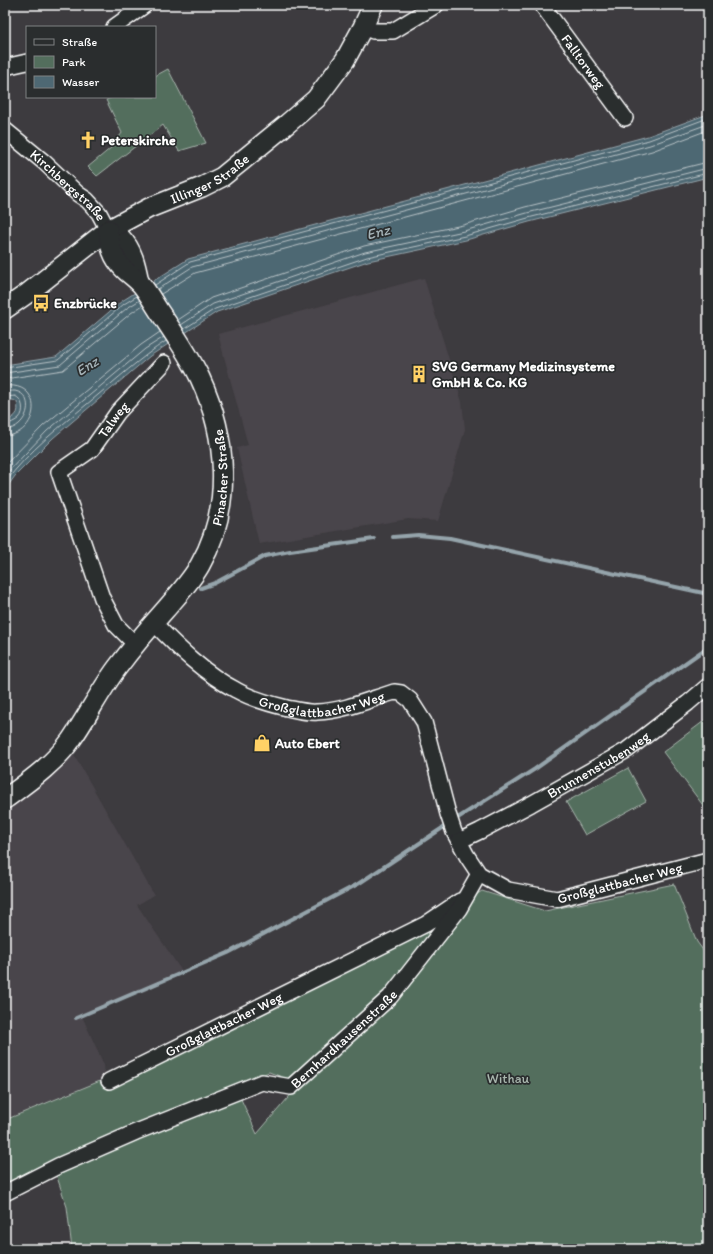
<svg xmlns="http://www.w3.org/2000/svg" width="713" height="1254" viewBox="0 0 713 1254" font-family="Itim,sans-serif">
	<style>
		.built { fill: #4a454b }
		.green { fill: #536e5d; stroke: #a9b6ae }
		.water { fill: #4e6873; stroke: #95a4ab }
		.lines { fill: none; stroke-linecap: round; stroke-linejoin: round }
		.shore { stroke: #b8c3c7; stroke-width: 1 }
		.stream { stroke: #95a4ab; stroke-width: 4 }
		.minor-casing { stroke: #fff; stroke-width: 18 }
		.tertiary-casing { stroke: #fff; stroke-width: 22 }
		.minor { stroke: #2a2d2e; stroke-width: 15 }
		.tertiary { stroke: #2a2d2e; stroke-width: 19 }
		.labels { text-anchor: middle; stroke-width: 3.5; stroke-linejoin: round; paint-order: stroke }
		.street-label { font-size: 14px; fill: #fff; stroke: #2a2d2e }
		.poi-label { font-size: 14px; font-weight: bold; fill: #fff; stroke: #2a2d2e; text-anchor: start }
		.park-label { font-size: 14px; fill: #a9b6ae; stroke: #2a2d2e }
		.water-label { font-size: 15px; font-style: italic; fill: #a6b4b9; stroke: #2a2d2e }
	</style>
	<rect width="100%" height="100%" fill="#3d3b3f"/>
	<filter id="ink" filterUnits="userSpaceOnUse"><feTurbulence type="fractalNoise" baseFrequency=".025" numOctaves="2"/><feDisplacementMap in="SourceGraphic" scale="8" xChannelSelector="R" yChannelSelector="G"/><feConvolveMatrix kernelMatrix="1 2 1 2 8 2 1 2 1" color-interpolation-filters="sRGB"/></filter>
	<g filter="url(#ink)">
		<!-- built -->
		<g class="built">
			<polygon points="424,278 462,402 465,429 438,521 408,519 259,544 237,448 248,445 218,334"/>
			<polygon points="73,753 154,895 137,905 183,973 145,991 81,1014 104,1065 105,1079 5,1120 5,806 30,792"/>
		</g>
		<!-- green -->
		<g class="green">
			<polygon points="168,69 206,143 179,151 163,125 97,176 88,167 112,147 122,133 106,100 113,97 155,97 155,76"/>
			<polygon points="708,718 708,812 663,752"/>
			<polygon points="628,768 646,801 585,835 566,802"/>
			<polygon points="674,884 697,942 708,957 708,1249 72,1249 67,1207 56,1174 240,1097 257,1134 300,1084 269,1072 232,1086 39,1168 5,1185 5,1120 105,1079 406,940 482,891 545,911"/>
		</g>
		<!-- water -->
		<path class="water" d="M 708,114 L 708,177 L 529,222 L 466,240 L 368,261 L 217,312 L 150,356 L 53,438 L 15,476 L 5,490 L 5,422 C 15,416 20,415 17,402 L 13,400 L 5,401 L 5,365 L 56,357 L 122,301 L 188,259 L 648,136 Z"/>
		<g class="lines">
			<!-- shore -->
			<g class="shore">
				<polyline points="155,285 190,262 649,140 708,118"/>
				<polyline points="158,289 192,267 650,145 708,124"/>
				<polyline points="161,294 195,273 652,151 708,130"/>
				<polyline points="178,320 211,298 364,246 463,225 525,207 708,162"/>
				<polyline points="181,325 213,304 365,252 464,231 527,213 708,168"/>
				<polyline points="184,329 215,309 367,257 465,236 528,218 708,173"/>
				<polyline points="5,368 58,360 124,304 137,296"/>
				<polyline points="5,373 60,365 127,308 140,300"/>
				<polyline points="5,379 63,370 131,313 143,305"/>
				<path d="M 5,386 C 45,381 40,435 5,436"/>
				<path d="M 5,392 C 8,391 12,391 15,391 C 36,395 29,428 5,430"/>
				<path d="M 5,397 C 8,397 12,396 15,396 C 23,399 25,412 19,418 C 16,421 9,424 5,425"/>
				<polyline points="5,465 43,426 141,345 160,332"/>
				<polyline points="5,475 47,431 145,349 164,337"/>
				<path d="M 5,483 C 28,451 62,425 92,400 C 116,380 140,358 166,341"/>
			</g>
			<!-- stream -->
			<g class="stream">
				<polyline points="393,537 418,535 450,538 708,594"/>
				<polyline points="201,588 215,583 265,556 290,551 374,539"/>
				<polyline points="453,821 535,769 708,647"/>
				<polyline points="76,1018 228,953 358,884 447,825"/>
			</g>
			<!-- minor casing -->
			<g class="minor-casing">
				<g id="minor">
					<path id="s1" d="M 542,5 L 625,118"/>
					<polyline points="114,27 145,5"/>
					<polyline points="363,27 373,31 393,31 436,5"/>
					<polyline points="5,67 27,62"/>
					<path id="s2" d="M 5,130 L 44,162 L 78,194 L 87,200 L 99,213 L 108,230"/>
					<path id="s3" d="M 154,623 C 178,648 205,674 236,690 C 252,699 270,704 287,708 C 297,710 308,713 317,712 C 344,711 368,700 394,692 L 401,693 L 410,700 L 424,722 L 448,814 L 454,832 L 467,856 L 479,874 L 508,890 L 557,899 L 708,860"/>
					<path id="s4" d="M 135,644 L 116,625 L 102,598 L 59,472 L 92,449 L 118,412 L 164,363"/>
					<path id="s5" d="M 459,841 L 480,831 L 531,804 L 627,750 L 688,703 L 708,686"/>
					<path id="s6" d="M 109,1081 L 426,924 L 460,901"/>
					<path id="s7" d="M 5,1193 L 58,1166 L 136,1132 L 262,1082 L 291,1087 L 390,997 L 459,909 L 479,874"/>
				</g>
			</g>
			<!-- tertiary casing -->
			<g class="tertiary-casing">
				<g id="tertiary">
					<path d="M 108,230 C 112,232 118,235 121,238 C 133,250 136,267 139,282"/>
					<path id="s8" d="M 5,309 L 28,293 L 108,230 L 149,208 L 202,187 L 222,177 L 287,124 L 316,99 L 345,60 L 363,27 L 373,5"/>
					<path id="s9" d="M 5,799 C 28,782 54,764 71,740 C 87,717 100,691 117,668 C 132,648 148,629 165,610 C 177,596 191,581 200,565 C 233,507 227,436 200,378 C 189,355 175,335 161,314 C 154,304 148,292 140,283 C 135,278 129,274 124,269 C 112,257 110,246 108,230"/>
				</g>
			</g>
			<!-- minor -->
			<use href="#minor" class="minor"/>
			<!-- tertiary -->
			<use href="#tertiary" class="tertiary"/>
		</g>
	</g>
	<!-- icons -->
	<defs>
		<g id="church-bare" transform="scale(1.38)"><path d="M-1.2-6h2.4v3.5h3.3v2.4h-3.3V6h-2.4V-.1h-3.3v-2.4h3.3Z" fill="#ffd166" stroke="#2a2d2e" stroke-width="2.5" paint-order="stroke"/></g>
		<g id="bus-bare" transform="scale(1.38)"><path d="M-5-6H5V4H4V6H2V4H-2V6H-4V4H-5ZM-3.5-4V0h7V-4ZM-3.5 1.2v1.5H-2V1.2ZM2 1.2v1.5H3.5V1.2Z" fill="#ffd166" stroke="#2a2d2e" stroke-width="2.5" paint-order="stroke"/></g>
		<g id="building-bare" transform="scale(1.38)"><path d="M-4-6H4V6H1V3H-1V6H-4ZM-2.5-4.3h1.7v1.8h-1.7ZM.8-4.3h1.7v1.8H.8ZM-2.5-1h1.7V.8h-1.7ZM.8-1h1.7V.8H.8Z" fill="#ffd166" stroke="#2a2d2e" stroke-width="2.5" paint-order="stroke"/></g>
		<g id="shop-bare" transform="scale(1.38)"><path d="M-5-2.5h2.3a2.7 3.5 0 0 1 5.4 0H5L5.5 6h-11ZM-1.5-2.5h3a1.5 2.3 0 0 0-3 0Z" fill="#ffd166" stroke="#2a2d2e" stroke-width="2.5" paint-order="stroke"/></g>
	</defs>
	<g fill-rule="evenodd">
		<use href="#church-bare" x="88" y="140"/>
		<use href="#bus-bare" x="41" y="303"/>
		<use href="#building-bare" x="419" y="374"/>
		<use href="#shop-bare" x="262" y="743"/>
	</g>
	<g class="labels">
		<!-- street labels -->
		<g class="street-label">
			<text dy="5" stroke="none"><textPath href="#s1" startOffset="70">Falltorweg</textPath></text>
			<text dy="5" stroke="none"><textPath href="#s8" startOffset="244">Illinger Straße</textPath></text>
			<text dy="5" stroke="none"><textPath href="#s2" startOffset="84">Kirchbergstraße</textPath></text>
			<text dy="5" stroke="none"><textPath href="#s4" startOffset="267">Talweg</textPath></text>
			<text dy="5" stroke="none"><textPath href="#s9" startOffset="398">Pinacher Straße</textPath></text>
			<text dy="5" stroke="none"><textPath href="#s3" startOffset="196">Großglattbacher Weg</textPath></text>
			<text dy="5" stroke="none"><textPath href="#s5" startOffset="159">Brunnenstubenweg</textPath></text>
			<text dy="5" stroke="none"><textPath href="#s3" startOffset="626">Großglattbacher Weg</textPath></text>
			<text dy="5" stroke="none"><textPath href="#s6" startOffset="128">Großglattbacher Weg</textPath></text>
			<text dy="5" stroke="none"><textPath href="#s7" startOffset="381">Bernhardhausenstraße</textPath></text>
		</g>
		<!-- poi labels -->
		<g class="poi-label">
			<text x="101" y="145">Peterskirche</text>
			<text x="54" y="308">Enzbrücke</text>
			<text x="432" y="371">SVG Germany Medizinsysteme<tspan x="432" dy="16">GmbH &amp; Co. KG</tspan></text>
			<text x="275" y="748">Auto Ebert</text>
		</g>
		<!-- park labels -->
		<g class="park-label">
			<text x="508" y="1083">Withau</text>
		</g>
		<!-- water labels -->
		<g class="water-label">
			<text transform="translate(378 232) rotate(-14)" y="5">Enz</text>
			<text transform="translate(87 366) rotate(-32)" y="5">Enz</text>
		</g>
	</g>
	<!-- margin -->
	<rect width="713" height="1254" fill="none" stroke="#2a2d2e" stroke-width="20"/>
	<rect x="10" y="10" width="693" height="1234" fill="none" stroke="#fff" stroke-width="1.5" filter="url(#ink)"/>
	<!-- legend -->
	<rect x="26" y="26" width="130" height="72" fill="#2a2d2e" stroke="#7f8182"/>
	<rect x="34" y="39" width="20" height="6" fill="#2a2d2e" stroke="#7f8182"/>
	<text x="62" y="46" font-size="12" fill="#ffffff">Straße</text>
	<rect x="34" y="56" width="20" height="12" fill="#536e5d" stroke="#7f8182"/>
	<text x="62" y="66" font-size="12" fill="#ffffff">Park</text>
	<rect x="34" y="76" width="20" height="12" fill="#4e6873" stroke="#7f8182"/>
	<text x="62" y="86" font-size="12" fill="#ffffff">Wasser</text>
</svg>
